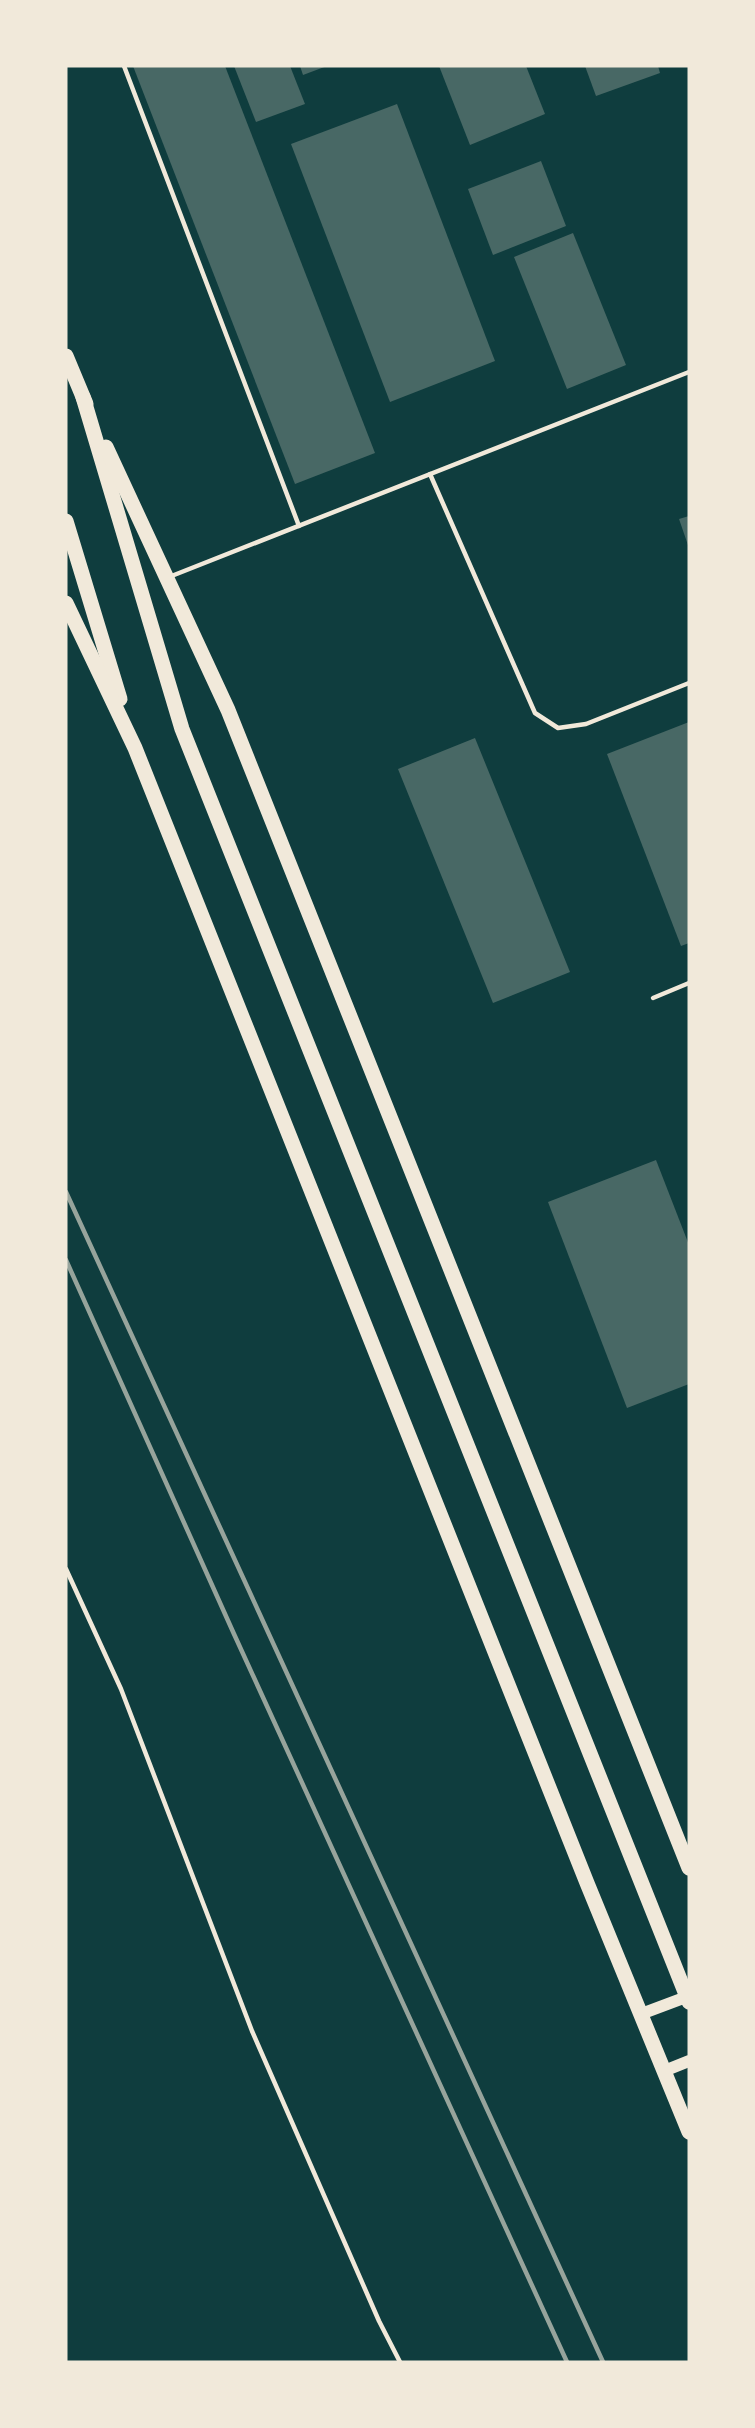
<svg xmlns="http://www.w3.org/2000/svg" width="755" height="2428" viewBox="0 0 755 2428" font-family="Barlow,sans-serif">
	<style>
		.building { fill: #486865 }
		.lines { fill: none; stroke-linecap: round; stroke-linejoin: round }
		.service { stroke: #f1e9da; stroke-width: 4.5 }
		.secondary { stroke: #f1e9da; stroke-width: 12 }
		.primary { stroke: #f1e9da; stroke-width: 15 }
		.rail { stroke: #97a49c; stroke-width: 4.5 }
	</style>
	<rect width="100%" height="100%" fill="#0f3d3e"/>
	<!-- building -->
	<g class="building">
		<polygon points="133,66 225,66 375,453 295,484"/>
		<polygon points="234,66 290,66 305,104 256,122"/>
		<polygon points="300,66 327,66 303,75"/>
		<polygon points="439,66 526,66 545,114 470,145"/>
		<polygon points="585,66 658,66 660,73 596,96"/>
		<polygon points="397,104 495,361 390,402 291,144"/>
		<polygon points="541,161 566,226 493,255 468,189"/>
		<polygon points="573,233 626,365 567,389 514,257"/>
		<polygon points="689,516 689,548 679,519"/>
		<polygon points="689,722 689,943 681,946 607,754"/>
		<polygon points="475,738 570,972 493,1003 398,769"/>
		<polygon points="656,1160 689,1245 689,1384 627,1408 548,1202"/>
	</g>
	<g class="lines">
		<!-- service -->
		<g class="service">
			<polyline points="124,66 299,526"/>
			<polyline points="430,474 535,713 558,728 586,724 689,683"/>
			<polyline points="169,577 689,372"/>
			<polyline points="653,998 689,983"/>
			<polyline points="66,1569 121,1689 252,2031 379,2321 400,2362"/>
		</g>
		<!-- secondary -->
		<g class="secondary">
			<polyline points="641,2014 689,1996"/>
			<polyline points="664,2071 689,2061"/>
		</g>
		<!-- primary -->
		<g class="primary">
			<polyline points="66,356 86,404"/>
			<polyline points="83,397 182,729 689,2002"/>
			<polyline points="106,447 228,710 689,1868"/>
			<polyline points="66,521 120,699"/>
			<polyline points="66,603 135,748 587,1883 689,2132"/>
		</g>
		<!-- rail -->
		<g class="rail">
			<polyline points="66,1192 603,2362"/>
			<polyline points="66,1260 234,1634 567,2362"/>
		</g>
	</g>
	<!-- border -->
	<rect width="755" height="2428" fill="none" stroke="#f1e9da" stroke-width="135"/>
</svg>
